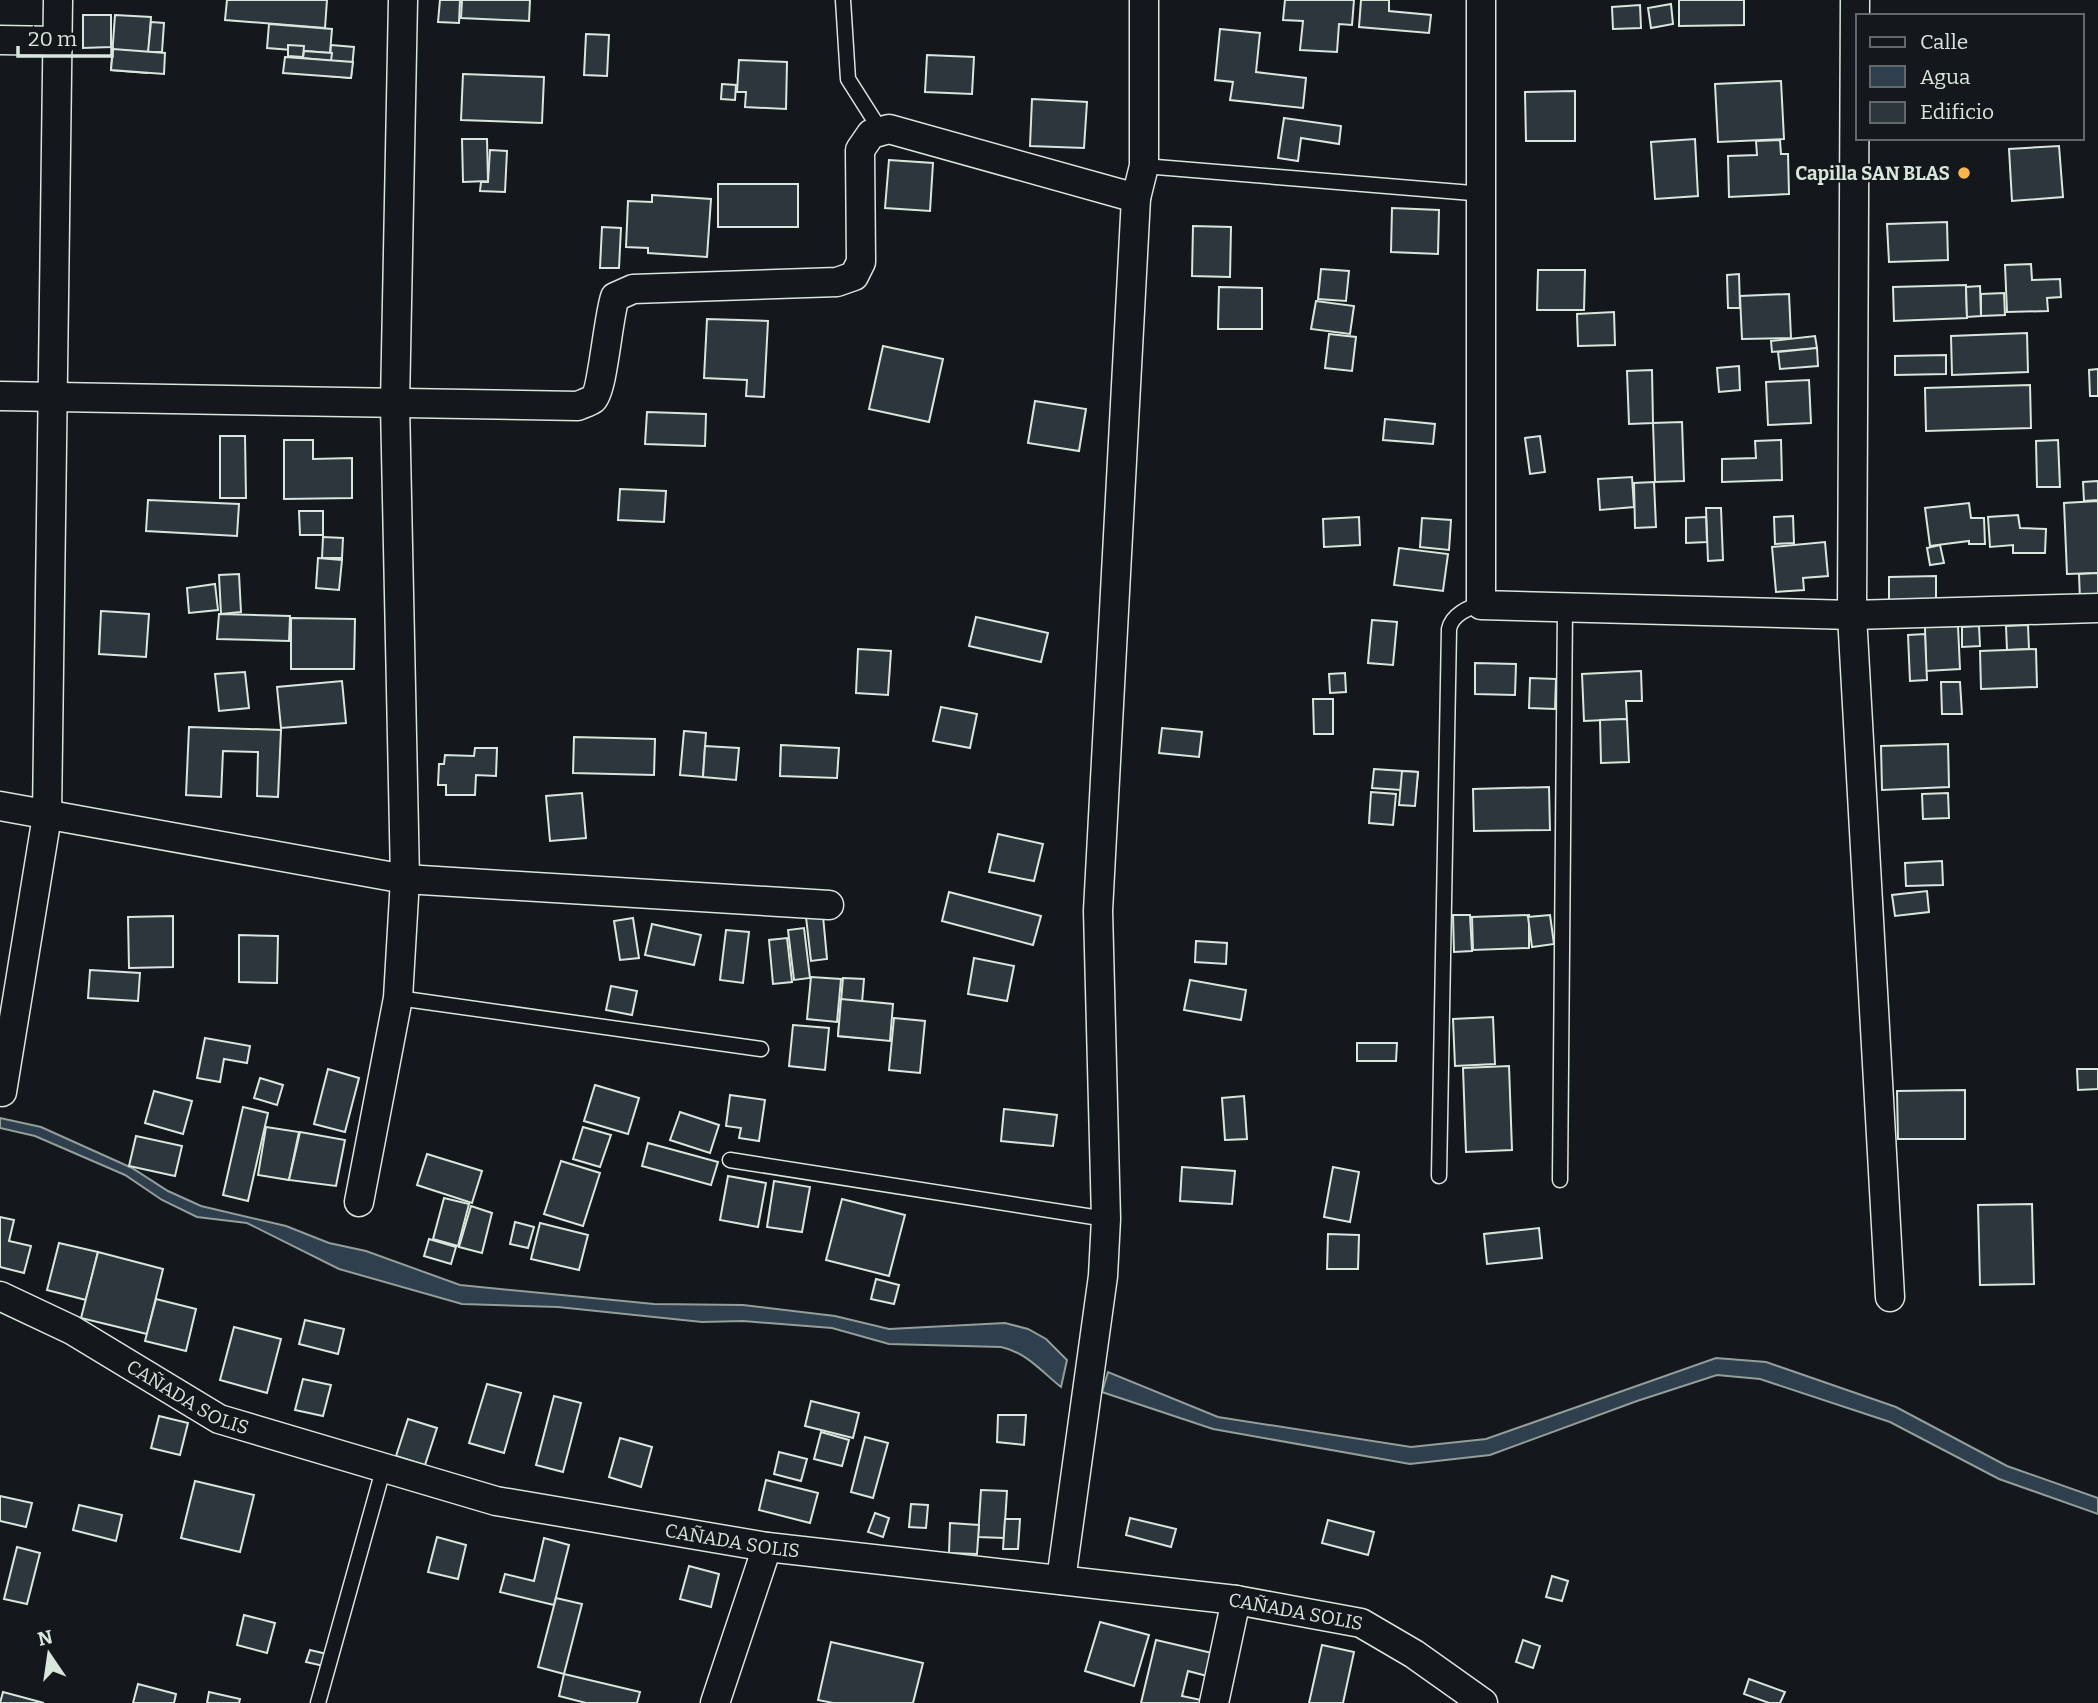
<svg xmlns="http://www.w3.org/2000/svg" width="2098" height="1703" viewBox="0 0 2098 1703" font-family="Bitter,serif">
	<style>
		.water { fill: #2f3f4d; stroke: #939e99; stroke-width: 2 }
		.building { fill: #2c363c; stroke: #d8e6dc; stroke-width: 2 }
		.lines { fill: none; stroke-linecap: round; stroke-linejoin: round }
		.service-casing { stroke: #d8e6dc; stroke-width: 17 }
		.minor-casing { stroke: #d8e6dc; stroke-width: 31 }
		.service { stroke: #14181c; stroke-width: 14 }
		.minor { stroke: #14181c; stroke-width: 28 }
		.poi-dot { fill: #ffb74d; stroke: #14181c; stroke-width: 2.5 }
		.labels { text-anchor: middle; stroke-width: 5; stroke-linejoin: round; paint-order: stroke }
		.poi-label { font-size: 19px; font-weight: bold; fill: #d8e6dc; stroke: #14181c; text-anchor: end }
		.street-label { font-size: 19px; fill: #d8e6dc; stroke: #14181c }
	</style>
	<rect width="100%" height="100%" fill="#14181c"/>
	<!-- water -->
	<g class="water">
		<path d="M 0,1118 L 41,1127 L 132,1168 L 168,1191 L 201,1206 L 286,1226 L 329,1243 L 366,1251 L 460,1285 L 654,1304 L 743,1305 L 835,1316 L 889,1329 L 1005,1323 L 1028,1329 L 1046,1339 L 1067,1360 L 1061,1387 C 1042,1372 1026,1352 1001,1347 L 889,1344 L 832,1328 L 743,1321 L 702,1322 L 558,1307 L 462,1304 L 339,1269 L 247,1223 L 197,1217 L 162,1200 L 125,1175 L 35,1136 L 0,1128 Z"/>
		<polygon points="1716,1358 1766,1362 1896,1407 2007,1466 2098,1498 2098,1514 1999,1479 1890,1422 1760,1379 1717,1375 1637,1401 1490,1455 1410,1464 1213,1429 1102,1392 1108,1372 1218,1417 1411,1447 1486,1439"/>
	</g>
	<!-- building -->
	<g class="building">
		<polygon points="227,0 327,0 325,28 225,20"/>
		<polygon points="440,0 460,0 459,23 438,22"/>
		<polygon points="462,0 530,0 529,21 461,18"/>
		<polygon points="1285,0 1354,0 1352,25 1339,24 1337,52 1300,50 1303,21 1283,20"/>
		<polygon points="1361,0 1389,0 1389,11 1431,15 1429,33 1359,27"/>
		<polygon points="1679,0 1744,0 1744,25 1679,26"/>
		<polygon points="1671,4 1673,24 1651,28 1648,8"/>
		<polygon points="1640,5 1641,28 1613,29 1612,7"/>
		<polygon points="83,15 111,15 111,47 83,48"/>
		<polygon points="115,15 151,17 147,73 111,70"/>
		<polygon points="151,22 164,23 162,52 148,52"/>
		<polygon points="269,24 332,29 330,53 267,48"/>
		<polygon points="1220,29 1260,33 1256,72 1306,78 1303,108 1230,100 1233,82 1215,80"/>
		<polygon points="586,34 609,35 607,76 584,75"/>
		<polygon points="288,45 304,46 303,57 288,56"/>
		<polygon points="331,45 354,47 351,78 329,76"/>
		<polygon points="113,49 165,53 164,74 111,70"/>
		<polygon points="304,51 332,53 331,61 303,58"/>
		<polygon points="927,55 974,57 972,94 925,92"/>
		<polygon points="285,57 353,62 351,78 283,73"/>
		<polygon points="739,60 787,62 786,109 745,107 746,92 737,92"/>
		<polygon points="463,74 544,77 542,123 461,120"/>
		<polygon points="1781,81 1784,139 1718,142 1715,84"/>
		<polygon points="722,84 736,85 735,100 721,99"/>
		<polygon points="1575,91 1575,141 1526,141 1525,92"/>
		<polygon points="1032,99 1087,102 1084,148 1030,146"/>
		<polygon points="1284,118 1341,126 1339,144 1301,138 1298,161 1278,158"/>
		<polygon points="462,139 487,139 488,181 463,182"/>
		<polygon points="1695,139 1698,196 1655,199 1651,142"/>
		<polygon points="1780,140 1781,154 1788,154 1789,194 1729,197 1728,156 1757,155 1756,141"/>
		<polygon points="2059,146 2063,197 2012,201 2009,149"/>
		<polygon points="490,150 507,151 505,192 480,191 481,182 488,182"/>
		<polygon points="889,160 933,163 930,211 885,208"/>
		<rect x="718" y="184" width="80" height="43"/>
		<polygon points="652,195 711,199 707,257 648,253 648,248 626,247 628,201 652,202"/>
		<polygon points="1392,208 1439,210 1438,254 1391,252"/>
		<polygon points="1947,222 1948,260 1889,262 1887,224"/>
		<polygon points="1193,226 1231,227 1230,277 1192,276"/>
		<polygon points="602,227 621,228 619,268 600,268"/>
		<polygon points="2031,264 2032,280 2060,279 2061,297 2047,298 2048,311 2007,312 2005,265"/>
		<polygon points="1321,269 1349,271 1346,301 1318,299"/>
		<polygon points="1538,270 1585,270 1584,310 1537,310"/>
		<polygon points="1739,274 1740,308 1728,308 1727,275"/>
		<polygon points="1966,285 1967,318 1894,321 1893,287"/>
		<polygon points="1980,286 1981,316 1967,317 1966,287"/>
		<polygon points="1219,287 1262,288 1262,329 1218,329"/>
		<polygon points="2004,293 2005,315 1981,316 1981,294"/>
		<polygon points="1789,294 1791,338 1742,339 1740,296"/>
		<polygon points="1316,301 1354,306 1350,334 1311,329"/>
		<polygon points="1614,312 1615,345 1578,346 1577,314"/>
		<polygon points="707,319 768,321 764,397 746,396 747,380 704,378"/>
		<polygon points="2027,333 2028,372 1952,375 1951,336"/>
		<polygon points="1329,334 1356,337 1352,371 1325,368"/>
		<polygon points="1815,336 1817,348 1772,352 1771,341"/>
		<polygon points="883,346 943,359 929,422 869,409"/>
		<polygon points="1817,348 1818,366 1780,369 1778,352"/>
		<polygon points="1946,355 1946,374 1895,375 1895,356"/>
		<polygon points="1739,366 1740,390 1719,392 1717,368"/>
		<polygon points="2098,369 2098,396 2090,396 2089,370"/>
		<polygon points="1652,370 1653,423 1629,424 1627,371"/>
		<polygon points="1809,380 1811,423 1768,425 1766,382"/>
		<polygon points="2030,385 2031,428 1926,431 1925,388"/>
		<polygon points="1035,401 1086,409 1079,451 1028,443"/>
		<polygon points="647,412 706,414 705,446 645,444"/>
		<polygon points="1385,419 1435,424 1433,444 1383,440"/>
		<polygon points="1682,422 1684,481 1655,482 1653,423"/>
		<polygon points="220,436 245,436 246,498 220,498"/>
		<polygon points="1540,436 1545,472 1530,474 1525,438"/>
		<polygon points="284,440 313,440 313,459 352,458 352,498 284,499"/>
		<polygon points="1781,440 1782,480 1722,482 1722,459 1756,458 1755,441"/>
		<polygon points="2058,440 2060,487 2037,487 2036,441"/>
		<polygon points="1632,477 1634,507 1600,510 1598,479"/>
		<polygon points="2098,481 2098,500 2084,501 2083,482"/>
		<polygon points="1654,482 1656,527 1635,528 1634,483"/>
		<polygon points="620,489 666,491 664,522 618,520"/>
		<polygon points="148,500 239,504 237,536 146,531"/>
		<polygon points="2098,501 2098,573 2067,574 2064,503"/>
		<polygon points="1969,503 1971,518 1984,518 1985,544 1969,544 1969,541 1930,546 1925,508"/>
		<polygon points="1706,508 1721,508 1723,560 1708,561"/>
		<polygon points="299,511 323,511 323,535 300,535"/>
		<polygon points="2018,515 2020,528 2046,529 2045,553 2013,553 2013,545 1990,547 1988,517"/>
		<polygon points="1793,516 1794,543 1775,544 1774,517"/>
		<polygon points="1359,517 1360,545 1324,547 1323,519"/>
		<polygon points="1706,517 1707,542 1686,543 1686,518"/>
		<polygon points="1422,518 1451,520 1449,550 1420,547"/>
		<polygon points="323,537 343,538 342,558 322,558"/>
		<polygon points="1825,542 1828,576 1803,578 1804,590 1776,592 1772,547"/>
		<polygon points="1940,545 1944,563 1930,565 1927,548"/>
		<polygon points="1399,548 1448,554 1443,591 1394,585"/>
		<polygon points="318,558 342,560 339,590 316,588"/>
		<polygon points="2098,573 2098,600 2080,600 2079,574"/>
		<polygon points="239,574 241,612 221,614 219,575"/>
		<polygon points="1936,576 1936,600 1889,601 1889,577"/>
		<polygon points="215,584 218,610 189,613 187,588"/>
		<polygon points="101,611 149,614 146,657 99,654"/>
		<polygon points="219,614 290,616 289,641 217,639"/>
		<polygon points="976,617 1048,633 1041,662 969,646"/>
		<polygon points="291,618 355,619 354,669 291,669"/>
		<polygon points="1372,620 1397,622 1393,665 1368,663"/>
		<polygon points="2028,625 2029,649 2007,650 2006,626"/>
		<polygon points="1958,626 1960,669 1926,671 1925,627"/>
		<polygon points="1979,626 1980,646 1962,647 1962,627"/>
		<polygon points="1925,634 1927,680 1910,681 1908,635"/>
		<polygon points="858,649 891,651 888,695 856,693"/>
		<polygon points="2036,649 2037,687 1981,689 1980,651"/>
		<polygon points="1475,663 1516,664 1515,695 1475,694"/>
		<polygon points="1641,671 1642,701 1626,701 1627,719 1584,721 1582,674"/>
		<polygon points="245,672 249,708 219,711 215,674"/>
		<polygon points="1345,673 1346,692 1330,693 1329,674"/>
		<polygon points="1530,678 1556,679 1555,709 1529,708"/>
		<polygon points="342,681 346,723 281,728 277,687"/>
		<polygon points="1941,682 1960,682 1962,714 1942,714"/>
		<polygon points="1313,699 1333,699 1333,734 1314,734"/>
		<polygon points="941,707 977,714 970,748 933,741"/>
		<polygon points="1627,719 1629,762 1601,763 1600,720"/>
		<polygon points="189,727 281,730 278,797 257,796 258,752 223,751 221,797 186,795"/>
		<polygon points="1162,728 1202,732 1199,757 1159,753"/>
		<polygon points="684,731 706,733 703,777 680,775"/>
		<polygon points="574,737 655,739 654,775 573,773"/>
		<polygon points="1948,744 1949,787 1882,790 1881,746"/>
		<polygon points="781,745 839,748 837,778 780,776"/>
		<polygon points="705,746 739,748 736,780 703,777"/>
		<polygon points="475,748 497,748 496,776 476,775 475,795 446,795 446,785 438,785 439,764 444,764 445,755 474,756"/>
		<polygon points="1374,769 1418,772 1416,791 1372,788"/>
		<polygon points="1402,771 1418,772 1415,806 1399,805"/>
		<polygon points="1549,787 1550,830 1474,831 1473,789"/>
		<polygon points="1371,792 1396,794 1393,825 1369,823"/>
		<polygon points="582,793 586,838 550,841 546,796"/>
		<polygon points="1948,793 1949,818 1923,819 1922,794"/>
		<polygon points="998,834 1043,844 1034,881 989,872"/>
		<polygon points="1942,861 1943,885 1906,886 1905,863"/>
		<polygon points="1927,891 1929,912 1895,916 1892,895"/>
		<polygon points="949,892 1041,916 1033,945 942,921"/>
		<polygon points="1453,915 1470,915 1472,951 1454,952"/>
		<polygon points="1529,915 1529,948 1473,950 1472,917"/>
		<polygon points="1550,915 1554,944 1532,947 1528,917"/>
		<polygon points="173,916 173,967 129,968 128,917"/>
		<polygon points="823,916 827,959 811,961 806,917"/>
		<polygon points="633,918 639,958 620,960 614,921"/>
		<polygon points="652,924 701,935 694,965 645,955"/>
		<polygon points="804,928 810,978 794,980 788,930"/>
		<polygon points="726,930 749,932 743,983 720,980"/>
		<polygon points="239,935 278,936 277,983 239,982"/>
		<polygon points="787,938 792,982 773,984 769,940"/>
		<polygon points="1196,941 1227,943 1226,964 1195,962"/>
		<polygon points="974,958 1014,966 1007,1001 968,994"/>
		<polygon points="90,970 140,973 138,1001 88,998"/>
		<polygon points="811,977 841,979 837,1022 807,1019"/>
		<polygon points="843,978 864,979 859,1038 838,1036"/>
		<polygon points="1190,980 1246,990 1241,1020 1184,1010"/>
		<polygon points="611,986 637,991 632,1015 606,1010"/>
		<polygon points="841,999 893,1004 890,1041 838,1036"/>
		<polygon points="1493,1017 1495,1064 1455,1066 1453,1019"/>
		<polygon points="894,1018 925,1021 920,1073 889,1070"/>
		<polygon points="793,1025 829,1028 825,1070 789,1066"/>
		<polygon points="205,1038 250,1046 247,1063 224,1059 220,1082 197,1078"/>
		<polygon points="1357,1043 1397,1043 1396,1061 1357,1061"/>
		<polygon points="1509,1066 1512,1150 1466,1152 1463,1068"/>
		<polygon points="328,1069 359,1078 345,1132 314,1124"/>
		<polygon points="2077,1069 2098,1069 2098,1089 2078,1090"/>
		<polygon points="260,1078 283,1085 277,1105 254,1098"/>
		<polygon points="595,1085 639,1098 628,1134 584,1121"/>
		<polygon points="1965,1090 1965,1139 1898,1139 1897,1091"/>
		<polygon points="154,1091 192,1101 183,1134 145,1123"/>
		<polygon points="730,1095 765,1100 759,1141 739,1138 741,1128 726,1126"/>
		<polygon points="1244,1096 1247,1139 1225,1140 1222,1098"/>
		<polygon points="243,1107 268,1113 248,1201 223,1195"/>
		<polygon points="1004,1109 1057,1115 1053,1146 1001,1141"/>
		<polygon points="680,1112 719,1125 710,1153 670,1140"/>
		<polygon points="266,1127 299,1132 289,1180 258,1175"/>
		<polygon points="583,1127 611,1135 600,1167 573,1159"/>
		<polygon points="300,1132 345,1140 336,1186 289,1180"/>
		<polygon points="136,1136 182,1146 175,1176 129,1166"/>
		<polygon points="648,1143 718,1162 711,1185 642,1166"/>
		<polygon points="427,1154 482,1171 472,1203 417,1185"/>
		<polygon points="561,1161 600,1173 583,1226 544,1214"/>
		<polygon points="1182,1167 1235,1171 1232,1204 1180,1201"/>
		<polygon points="1333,1167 1359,1172 1350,1222 1324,1217"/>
		<polygon points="728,1176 766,1183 758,1227 720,1220"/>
		<polygon points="774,1181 810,1187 802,1232 767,1227"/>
		<polygon points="444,1198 469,1204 458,1246 433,1239"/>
		<polygon points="842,1199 905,1215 889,1276 826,1260"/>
		<polygon points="2032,1204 2034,1284 1980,1285 1978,1205"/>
		<polygon points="471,1206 492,1213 482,1253 459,1247"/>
		<polygon points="0,1217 14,1220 9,1241 31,1246 24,1273 0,1267"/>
		<polygon points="515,1222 534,1227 528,1248 510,1244"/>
		<polygon points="540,1223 588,1235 579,1270 531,1259"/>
		<polygon points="1539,1228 1542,1258 1487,1264 1484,1234"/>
		<polygon points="1328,1234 1359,1235 1358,1269 1327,1269"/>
		<polygon points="429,1239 456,1247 451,1264 424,1256"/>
		<polygon points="59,1243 98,1252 86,1300 47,1290"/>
		<polygon points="98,1252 163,1269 147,1334 81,1318"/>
		<polygon points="876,1279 899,1285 894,1304 871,1299"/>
		<polygon points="156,1299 196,1309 186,1351 145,1341"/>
		<polygon points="305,1320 344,1329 338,1354 299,1344"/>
		<polygon points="234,1327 281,1339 267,1393 220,1380"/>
		<polygon points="303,1379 331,1385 323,1416 295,1410"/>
		<polygon points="487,1384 521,1393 504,1453 469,1443"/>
		<polygon points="554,1396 581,1403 563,1472 536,1465"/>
		<polygon points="811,1401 859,1413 853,1438 805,1426"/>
		<polygon points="998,1415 1026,1415 1024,1445 997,1442"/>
		<polygon points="159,1416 188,1423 180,1455 151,1448"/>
		<polygon points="408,1419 437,1428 425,1465 396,1456"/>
		<polygon points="821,1432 849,1440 842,1466 814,1459"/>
		<polygon points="865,1437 888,1443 873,1498 851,1492"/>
		<polygon points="620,1438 652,1447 641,1487 609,1477"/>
		<polygon points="779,1452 807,1459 801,1481 774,1474"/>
		<polygon points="766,1480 818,1493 810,1523 759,1510"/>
		<polygon points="195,1481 254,1495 240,1552 181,1538"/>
		<polygon points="981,1490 1007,1491 1004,1538 978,1537"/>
		<polygon points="0,1496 32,1503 26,1527 0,1521"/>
		<polygon points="911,1504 928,1505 926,1528 909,1527"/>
		<polygon points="79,1505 122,1515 116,1541 73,1530"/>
		<polygon points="875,1513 889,1518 883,1537 868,1532"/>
		<polygon points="1130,1518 1176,1529 1171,1547 1126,1535"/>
		<polygon points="1005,1519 1020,1519 1018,1549 1003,1549"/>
		<polygon points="1328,1520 1374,1532 1368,1555 1322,1543"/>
		<polygon points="950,1523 979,1525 977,1554 949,1553"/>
		<polygon points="437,1537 466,1545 458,1579 428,1572"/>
		<polygon points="544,1538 569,1545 554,1605 500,1592 505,1574 534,1581"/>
		<polygon points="17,1547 40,1553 27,1604 4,1599"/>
		<polygon points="689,1566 719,1574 711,1607 680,1599"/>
		<polygon points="1552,1576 1568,1581 1562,1601 1546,1597"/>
		<polygon points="556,1598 582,1604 564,1674 538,1667"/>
		<polygon points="244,1615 275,1623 267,1653 237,1645"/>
		<polygon points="1100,1622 1149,1635 1134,1686 1085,1671"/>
		<polygon points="1156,1640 1212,1653 1207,1676 1188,1671 1182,1696 1201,1700 1200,1703 1141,1703"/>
		<polygon points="1523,1640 1540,1646 1533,1668 1516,1662"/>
		<polygon points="831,1642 923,1663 913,1703 833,1703 818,1700"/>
		<polygon points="1322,1645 1354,1652 1343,1703 1309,1703"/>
		<polygon points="310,1650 327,1654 324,1666 306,1662"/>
		<polygon points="564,1674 640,1692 637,1703 586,1703 559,1696"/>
		<polygon points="1749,1679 1785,1692 1780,1703 1769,1703 1744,1694"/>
		<polygon points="138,1684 176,1694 174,1703 133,1703"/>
		<polygon points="3,1692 44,1703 0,1703"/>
		<polygon points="209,1692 240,1699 239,1703 207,1703"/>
	</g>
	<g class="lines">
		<!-- service casing -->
		<g class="service-casing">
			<g id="service">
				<polyline points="843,0 848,79 881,131"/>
				<polyline points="1144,166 1484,194"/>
				<polyline points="398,998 761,1049"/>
				<polyline points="730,1160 1106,1219"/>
				<path d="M 1439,1176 L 1449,629 C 1452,615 1468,607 1481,605"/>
				<polyline points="1560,1180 1565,607"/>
				<polyline points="318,1703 383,1470"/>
			</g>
		</g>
		<!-- minor casing -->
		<g class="minor-casing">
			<g id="minor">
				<polyline points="1481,0 1481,605 1852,615 2098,608"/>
				<polyline points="1855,0 1852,615 1890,1297"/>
				<polyline points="0,40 57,41"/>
				<path d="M 0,396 L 578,406 C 582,404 589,402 593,399 C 603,390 608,317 615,297 L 633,289 L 837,282 L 854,276 L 861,262 L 860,150 L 871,134 L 889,129 L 1136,198"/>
				<polyline points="0,806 405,879 829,905"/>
				<polyline points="2,1092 47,816 58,0"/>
				<polyline points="359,1202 398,998 405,879 395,404 403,0"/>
				<path id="s1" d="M 0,1296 L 72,1330 L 219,1419 L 496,1501 L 767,1547 L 1236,1600 L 1361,1623 L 1414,1654 L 1483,1703"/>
				<polyline points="1061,1580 1103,1276 1106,1219 1098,911 1136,198 1144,166 1144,0"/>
				<polyline points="715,1703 767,1547"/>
				<polyline points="1214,1703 1236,1600"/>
			</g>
		</g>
		<!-- service -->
		<use href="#service" class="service"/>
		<!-- minor -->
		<use href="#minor" class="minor"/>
	</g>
	<!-- markers -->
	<circle class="poi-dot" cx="1964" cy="173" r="7"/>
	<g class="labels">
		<!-- poi labels -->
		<g class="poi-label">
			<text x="1950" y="180">Capilla SAN BLAS</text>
		</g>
		<!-- street labels -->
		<g class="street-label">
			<text dy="7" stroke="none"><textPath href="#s1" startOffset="214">CAÑADA SOLIS</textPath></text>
			<text dy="7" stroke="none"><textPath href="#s1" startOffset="780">CAÑADA SOLIS</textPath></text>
			<text dy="7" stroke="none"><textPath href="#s1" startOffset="1348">CAÑADA SOLIS</textPath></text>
		</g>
	</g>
	<!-- legend -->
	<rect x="1856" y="14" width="228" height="126" fill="#14181c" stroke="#626a69" stroke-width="2"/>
	<rect x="1870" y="37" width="35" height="10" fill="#14181c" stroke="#626a69" stroke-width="2"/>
	<text x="1920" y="49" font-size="21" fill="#d8e6dc">Calle</text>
	<rect x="1870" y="66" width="35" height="21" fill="#2f3f4d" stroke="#626a69" stroke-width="2"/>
	<text x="1920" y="84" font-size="21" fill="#d8e6dc">Agua</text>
	<rect x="1870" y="102" width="35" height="21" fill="#2c363c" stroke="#626a69" stroke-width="2"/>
	<text x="1920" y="119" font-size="21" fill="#d8e6dc">Edificio</text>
	<!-- north arrow -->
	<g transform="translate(49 1654) rotate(347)" stroke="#14181c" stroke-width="5" paint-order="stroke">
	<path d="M0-5L12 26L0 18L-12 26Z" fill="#d8e6dc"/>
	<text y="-10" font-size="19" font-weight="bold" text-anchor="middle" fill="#d8e6dc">N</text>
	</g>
	<!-- scale -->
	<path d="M18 46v10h94v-10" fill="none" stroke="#d8e6dc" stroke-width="3.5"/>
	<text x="28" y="46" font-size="21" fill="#d8e6dc" stroke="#14181c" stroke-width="5" paint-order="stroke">20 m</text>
</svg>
